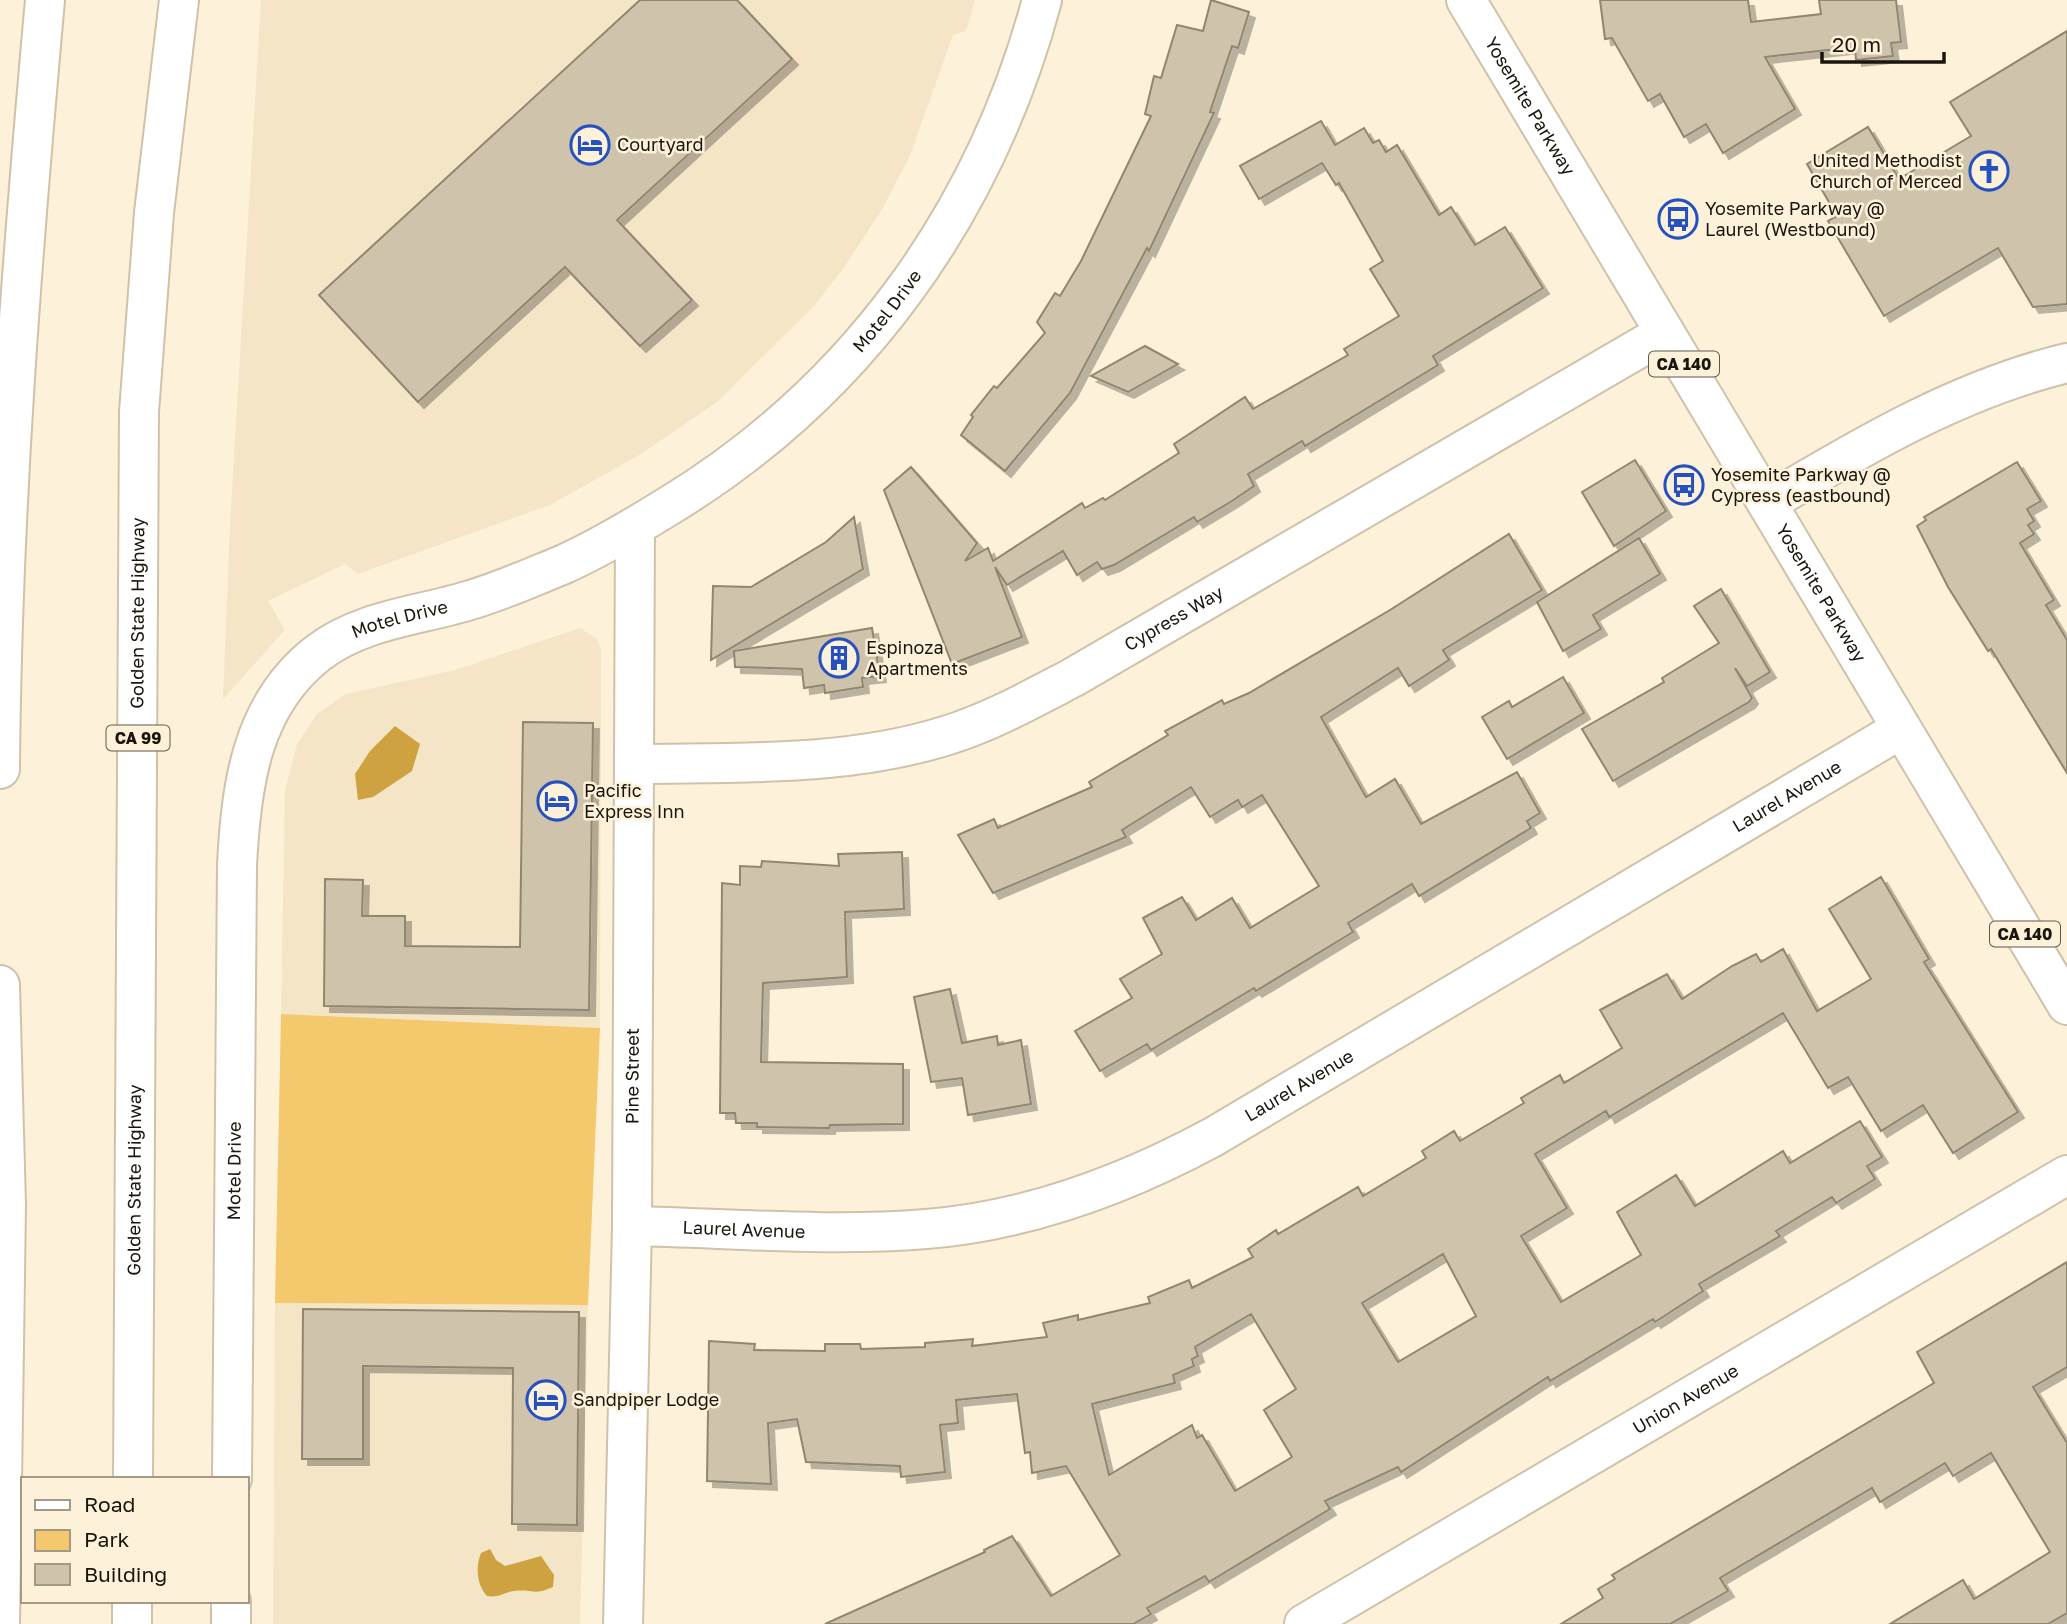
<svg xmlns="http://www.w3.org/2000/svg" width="2067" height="1624" viewBox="0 0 2067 1624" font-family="'Golos Text',sans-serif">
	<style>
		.built { fill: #f5e5c7 }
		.green { fill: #f4c86c }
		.water { fill: #cea241 }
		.building { fill: #cfc3ac; stroke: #918670; stroke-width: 2; fill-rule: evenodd; filter: url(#shadow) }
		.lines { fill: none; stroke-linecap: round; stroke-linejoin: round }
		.minor-casing { stroke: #cec2ab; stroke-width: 42 }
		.primary-casing { stroke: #cec2ab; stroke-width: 42 }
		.motorway-casing { stroke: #cec2ab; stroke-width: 42 }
		.minor { stroke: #fff; stroke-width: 38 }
		.primary { stroke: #fff; stroke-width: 38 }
		.motorway { stroke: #fff; stroke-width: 38 }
		.labels { text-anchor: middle; stroke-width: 5; stroke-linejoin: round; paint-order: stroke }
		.shield { fill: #fdf1d9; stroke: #5e584a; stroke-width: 2 }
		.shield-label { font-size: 16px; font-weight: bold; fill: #1a160d }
		.street-label { font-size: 18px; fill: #1a160d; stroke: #fdf1d9 }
		.poi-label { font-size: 18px; fill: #1a160d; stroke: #fdf1d9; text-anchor: start }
	</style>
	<defs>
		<filter id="shadow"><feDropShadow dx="6" dy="6" stdDeviation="0" flood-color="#0004"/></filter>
	</defs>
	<rect width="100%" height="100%" fill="#fdf1d9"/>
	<!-- built -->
	<g class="built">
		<polygon points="261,0 975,0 966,31 953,35 909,158 881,211 840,273 814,306 717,402 641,454 550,505 358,574 345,564 268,601 285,630 223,699 230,524"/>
		<polygon points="580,628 597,639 601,649 600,1028 281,1014 285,791 297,744 317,714 346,694 455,670"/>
		<polygon points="275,1303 588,1305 580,1624 273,1624"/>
	</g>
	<!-- green -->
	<polygon class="green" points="281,1014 600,1028 588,1305 275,1303"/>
	<!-- water -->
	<g class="water">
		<polygon points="395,726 420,744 412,771 373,797 358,800 355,774 370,751"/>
		<path d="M 490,1549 L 496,1560 L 505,1566 L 541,1556 L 554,1575 L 553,1587 C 532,1596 533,1589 514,1591 C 504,1592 499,1598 487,1596 C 477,1585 475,1568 481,1553 Z"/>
	</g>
	<!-- building -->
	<g class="building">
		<polygon points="640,0 737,0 792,59 617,220 692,300 640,346 565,267 418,402 319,295"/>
		<polygon points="1211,0 1249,12 1238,48 1232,46 1210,112 1214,113 1149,251 1147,248 1070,393 1005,471 961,435 973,417 971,415 994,386 997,388 1045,333 1037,322 1055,293 1060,296 1081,261 1151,116 1145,114 1154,76 1161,78 1177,25 1203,31"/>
		<polygon points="1600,0 1748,0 1751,22 1821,14 1819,0 1896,0 1901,42 1891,43 1893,56 1856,60 1855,47 1765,57 1795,109 1723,153 1706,124 1684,137 1660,94 1648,101 1612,38 1605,39"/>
		<polygon points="2067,31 2067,304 2033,307 1998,248 1884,316 1828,221 1837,216 1807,164 1868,127 1899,179 1971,136 1950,102"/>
		<polygon points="1321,121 1335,145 1364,128 1373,143 1379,140 1386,152 1397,145 1439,215 1451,207 1475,245 1505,227 1543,288 1433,356 1438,365 1305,446 1302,441 1248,474 1254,486 1232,501 1197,522 1194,517 1114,565 1102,569 1097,562 1077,575 1063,551 1007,585 995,567 1022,637 952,664 884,490 911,467 977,543 965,561 988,548 993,561 1082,503 1085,508 1103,498 1105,500 1179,453 1174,444 1245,397 1253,409 1348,355 1344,349 1399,316 1370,269 1383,261 1339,183 1336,185 1322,163 1259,199 1240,166"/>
		<polygon points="1145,346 1178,364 1128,392 1091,376"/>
		<polygon points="1635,460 1666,511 1614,546 1582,492"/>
		<polygon points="2017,462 2041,501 2027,509 2034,521 2028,525 2034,534 2020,543 2054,600 2046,605 2067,640 2067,773 1991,649 1988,651 1948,587 1917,526 1926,520 1924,517"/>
		<polygon points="854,517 863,569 711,660 713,586 751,587 826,542"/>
		<polygon points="1509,534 1542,590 1443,650 1449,660 1409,686 1398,668 1321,717 1366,797 1395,779 1421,824 1517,772 1540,813 1527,821 1531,828 1419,896 1412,884 1348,923 1353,932 1256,991 1254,988 1151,1050 1147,1044 1100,1071 1075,1031 1132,998 1120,979 1162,954 1143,918 1182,897 1196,920 1232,898 1250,928 1319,886 1262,795 1242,807 1238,800 1210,817 1191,787 1122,830 1126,837 993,893 958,835 994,819 998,828 1092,787 1089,782 1168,735 1165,731 1222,700 1224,704 1249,693 1390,610"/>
		<polygon points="1639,538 1660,574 1593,615 1601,629 1563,651 1537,602"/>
		<polygon points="1721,589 1770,672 1747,686 1735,668 1752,698 1749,702 1613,781 1582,729 1664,682 1662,678 1719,643 1694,606"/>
		<polygon points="872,628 880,676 862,678 863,687 825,693 824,685 804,688 802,669 735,667 734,651"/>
		<polygon points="1563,677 1584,713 1507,759 1482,717 1509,701 1512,707"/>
		<polygon points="523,722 593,723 589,1010 324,1006 325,879 363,880 362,916 405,916 405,946 520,947"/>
		<polygon points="902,852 904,909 845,912 847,977 763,983 761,1062 903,1064 903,1124 830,1125 829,1128 757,1127 757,1123 736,1123 735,1113 720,1113 722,883 740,885 740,866 761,867 762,861 839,866 838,854"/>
		<path d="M 1881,877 L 1929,959 L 1924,962 L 2018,1112 L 1953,1153 L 1923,1105 L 1881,1131 L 1848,1077 L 1828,1088 L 1783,1013 L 1609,1117 L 1606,1111 L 1535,1154 L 1567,1208 L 1521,1236 L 1561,1302 L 1641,1255 L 1617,1212 L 1676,1175 L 1695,1206 L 1783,1151 L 1790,1163 L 1860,1121 L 1882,1157 L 1867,1166 L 1875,1179 L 1836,1203 L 1832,1197 L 1776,1231 L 1780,1236 L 1699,1284 L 1703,1291 L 1655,1322 L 1653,1319 L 1550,1381 L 1548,1377 L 1401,1472 L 1398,1467 L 1325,1501 L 1330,1509 L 1209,1582 L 1205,1576 L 1147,1608 L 1151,1614 L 1133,1624 L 825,1624 L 985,1552 L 984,1550 L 1012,1536 L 1051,1596 L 1120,1555 L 1066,1466 L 1032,1473 L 1030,1452 L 1025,1453 L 1017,1394 L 956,1400 L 958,1423 L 940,1425 L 945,1472 L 901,1477 L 900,1466 L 806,1462 L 797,1419 L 768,1423 L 771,1484 L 707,1481 L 709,1341 L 755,1344 L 754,1350 L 825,1351 L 825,1344 L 860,1344 L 861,1349 L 925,1347 L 925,1343 L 973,1339 L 972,1346 L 1047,1337 L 1043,1323 L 1078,1315 L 1078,1320 L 1150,1303 L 1148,1297 L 1189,1280 L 1192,1288 L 1253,1257 L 1248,1249 L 1276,1230 L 1278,1234 L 1358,1187 L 1363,1196 L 1426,1158 L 1422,1151 L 1454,1131 L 1460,1141 L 1524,1103 L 1521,1098 L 1560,1075 L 1564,1083 L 1622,1048 L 1600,1010 L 1667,974 L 1682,999 L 1732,966 L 1756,954 L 1761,962 L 1783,949 L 1817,1011 L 1871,979 L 1829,909 ZM 1443,1254 L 1476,1316 L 1398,1362 L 1362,1303 ZM 1251,1314 L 1296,1389 L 1264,1410 L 1292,1457 L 1235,1491 L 1202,1435 L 1197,1438 L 1192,1425 L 1109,1475 L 1092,1404 L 1175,1383 L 1173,1375 L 1194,1366 L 1192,1359 L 1198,1356 L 1195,1347 Z"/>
		<polygon points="950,989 962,1043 997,1036 998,1045 1021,1040 1031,1104 968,1115 962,1078 931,1082 914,997"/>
		<polygon points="2067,1262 2067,1367 2033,1387 2067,1443 2067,1613 2048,1624 1890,1624 1963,1580 1974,1599 2050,1552 1991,1453 1953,1476 1945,1463 1880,1502 1872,1488 1720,1578 1728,1591 1670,1624 1561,1624 1603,1598 1598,1589 1615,1579 1612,1575 1934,1383 1917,1352"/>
		<polygon points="303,1309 579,1312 577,1525 512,1524 513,1368 363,1366 363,1459 302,1459"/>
	</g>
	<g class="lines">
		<!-- minor casing -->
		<g class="minor-casing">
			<g id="minor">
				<path d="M 1767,503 C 1861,447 1959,389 2067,363"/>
				<path id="s1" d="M 636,764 C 739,762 845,767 945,736 C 990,722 1030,700 1072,678 L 1665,333"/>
				<path id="s2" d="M 632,1226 C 730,1228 829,1237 926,1229 C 1027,1221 1124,1185 1213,1137 L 1901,729"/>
				<path id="s3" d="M 232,1479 L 237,865 C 241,786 251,705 318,653 C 361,620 417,616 467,601 C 499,592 530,578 562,565 C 598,549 633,528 667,507 C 857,392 985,213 1042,0"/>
				<polyline points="231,1624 231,1601"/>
				<path id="s4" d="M 623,1624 L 632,1226 L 635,527"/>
				<path id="s5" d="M 1304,1624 L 2067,1175"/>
			</g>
		</g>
		<!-- primary casing -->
		<g class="primary-casing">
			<g id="primary">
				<path id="s6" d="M 1466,0 L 2067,1005"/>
			</g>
		</g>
		<!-- motorway casing -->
		<g class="motorway-casing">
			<g id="motorway">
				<path d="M 0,769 C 2,512 22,256 45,0"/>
				<polyline points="0,985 6,1205 0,1624"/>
				<path id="s7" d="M 133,1479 L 139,412 L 154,213 L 179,0"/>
				<polyline points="132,1624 132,1601"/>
			</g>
		</g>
		<!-- minor -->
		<use href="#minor" class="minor"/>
		<!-- primary -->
		<use href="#primary" class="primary"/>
		<!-- motorway -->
		<use href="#motorway" class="motorway"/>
	</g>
	<!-- icons -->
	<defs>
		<g id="hotel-ring" transform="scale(2.0125)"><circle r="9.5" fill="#fdf1d9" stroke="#2451bf" stroke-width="1.5"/><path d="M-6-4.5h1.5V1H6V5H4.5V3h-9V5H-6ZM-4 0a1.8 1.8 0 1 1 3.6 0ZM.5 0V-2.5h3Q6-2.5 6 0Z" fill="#2451bf"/></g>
		<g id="church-ring" transform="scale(2.0125)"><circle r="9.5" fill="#fdf1d9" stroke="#2451bf" stroke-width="1.5"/><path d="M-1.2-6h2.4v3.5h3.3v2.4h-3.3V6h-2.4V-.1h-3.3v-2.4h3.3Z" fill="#2451bf"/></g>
		<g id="bus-ring" transform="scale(2.0125)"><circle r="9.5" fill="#fdf1d9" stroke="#2451bf" stroke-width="1.5"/><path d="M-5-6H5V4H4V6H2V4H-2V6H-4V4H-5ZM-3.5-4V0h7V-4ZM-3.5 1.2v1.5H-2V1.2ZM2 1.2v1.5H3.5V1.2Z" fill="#2451bf"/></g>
		<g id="building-ring" transform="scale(2.0125)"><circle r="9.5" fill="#fdf1d9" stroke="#2451bf" stroke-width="1.5"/><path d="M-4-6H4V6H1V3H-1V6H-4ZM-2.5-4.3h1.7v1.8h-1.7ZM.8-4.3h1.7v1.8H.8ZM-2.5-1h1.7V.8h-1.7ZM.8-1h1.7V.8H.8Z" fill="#2451bf"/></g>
	</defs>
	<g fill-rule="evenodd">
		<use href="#hotel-ring" x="590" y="145"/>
		<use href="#church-ring" x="1989" y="171"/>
		<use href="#bus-ring" x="1678" y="219"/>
		<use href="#bus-ring" x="1684" y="485"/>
		<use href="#building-ring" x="839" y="658"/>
		<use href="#hotel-ring" x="557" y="801"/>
		<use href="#hotel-ring" x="546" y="1400"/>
	</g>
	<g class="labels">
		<!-- shield labels -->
		<g class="shield">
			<rect x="1649" y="351.5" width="70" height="25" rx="5"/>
			<rect x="106.5" y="725.5" width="63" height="25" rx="5"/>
			<rect x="1990" y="921.5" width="70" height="25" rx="5"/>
		</g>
		<g class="shield-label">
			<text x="1684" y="370">CA 140</text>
			<text x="138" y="744">CA 99</text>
			<text x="2025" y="940">CA 140</text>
		</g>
		<!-- street labels -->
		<g class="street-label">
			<text dy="6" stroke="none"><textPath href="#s6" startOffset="124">Yosemite Parkway</textPath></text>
			<text dy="6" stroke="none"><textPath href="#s3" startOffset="1526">Motel Drive</textPath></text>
			<text dy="6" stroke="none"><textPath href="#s6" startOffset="691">Yosemite Parkway</textPath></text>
			<text dy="6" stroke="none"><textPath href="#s7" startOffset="866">Golden State Highway</textPath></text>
			<text dy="6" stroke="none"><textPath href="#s1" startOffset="569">Cypress Way</textPath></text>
			<text dy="6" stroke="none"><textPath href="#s3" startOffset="938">Motel Drive</textPath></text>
			<text dy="6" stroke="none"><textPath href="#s2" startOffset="1265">Laurel Avenue</textPath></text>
			<text dy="6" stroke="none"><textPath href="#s4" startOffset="548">Pine Street</textPath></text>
			<text dy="6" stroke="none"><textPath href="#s2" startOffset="698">Laurel Avenue</textPath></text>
			<text dy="6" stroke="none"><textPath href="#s3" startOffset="308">Motel Drive</textPath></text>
			<text dy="6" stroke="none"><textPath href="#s7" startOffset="299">Golden State Highway</textPath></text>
			<text dy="6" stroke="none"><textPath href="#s2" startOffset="112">Laurel Avenue</textPath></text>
			<text dy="6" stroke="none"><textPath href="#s5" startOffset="443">Union Avenue</textPath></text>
		</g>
		<!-- poi labels -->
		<g class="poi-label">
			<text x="617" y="151">Courtyard</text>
			<text x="1962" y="167" text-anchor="end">United Methodist<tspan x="1962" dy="21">Church of Merced</tspan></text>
			<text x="1705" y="215">Yosemite Parkway @<tspan x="1705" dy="21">Laurel (Westbound)</tspan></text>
			<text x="1711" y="481">Yosemite Parkway @<tspan x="1711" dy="21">Cypress (eastbound)</tspan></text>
			<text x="866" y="654">Espinoza<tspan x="866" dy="21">Apartments</tspan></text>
			<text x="584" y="797">Pacific<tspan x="584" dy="21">Express Inn</tspan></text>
			<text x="573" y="1406">Sandpiper Lodge</text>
		</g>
	</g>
	<!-- legend -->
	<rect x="21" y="1477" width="228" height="126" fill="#fdf1d9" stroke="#a29987" stroke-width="2"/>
	<rect x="35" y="1500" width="35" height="10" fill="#ffffff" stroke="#a29987" stroke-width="2"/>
	<text x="84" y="1512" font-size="21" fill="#1a160d">Road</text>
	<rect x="35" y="1530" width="35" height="21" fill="#f4c86c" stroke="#a29987" stroke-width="2"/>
	<text x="84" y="1547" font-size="21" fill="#1a160d">Park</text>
	<rect x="35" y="1564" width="35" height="21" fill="#cfc3ac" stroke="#a29987" stroke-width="2"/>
	<text x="84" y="1582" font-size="21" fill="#1a160d">Building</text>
	<!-- scale -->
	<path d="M1822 52v10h122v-10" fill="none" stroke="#1a160d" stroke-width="3.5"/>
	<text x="1832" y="52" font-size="21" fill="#1a160d" stroke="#fdf1d9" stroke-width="5" paint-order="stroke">20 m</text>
</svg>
